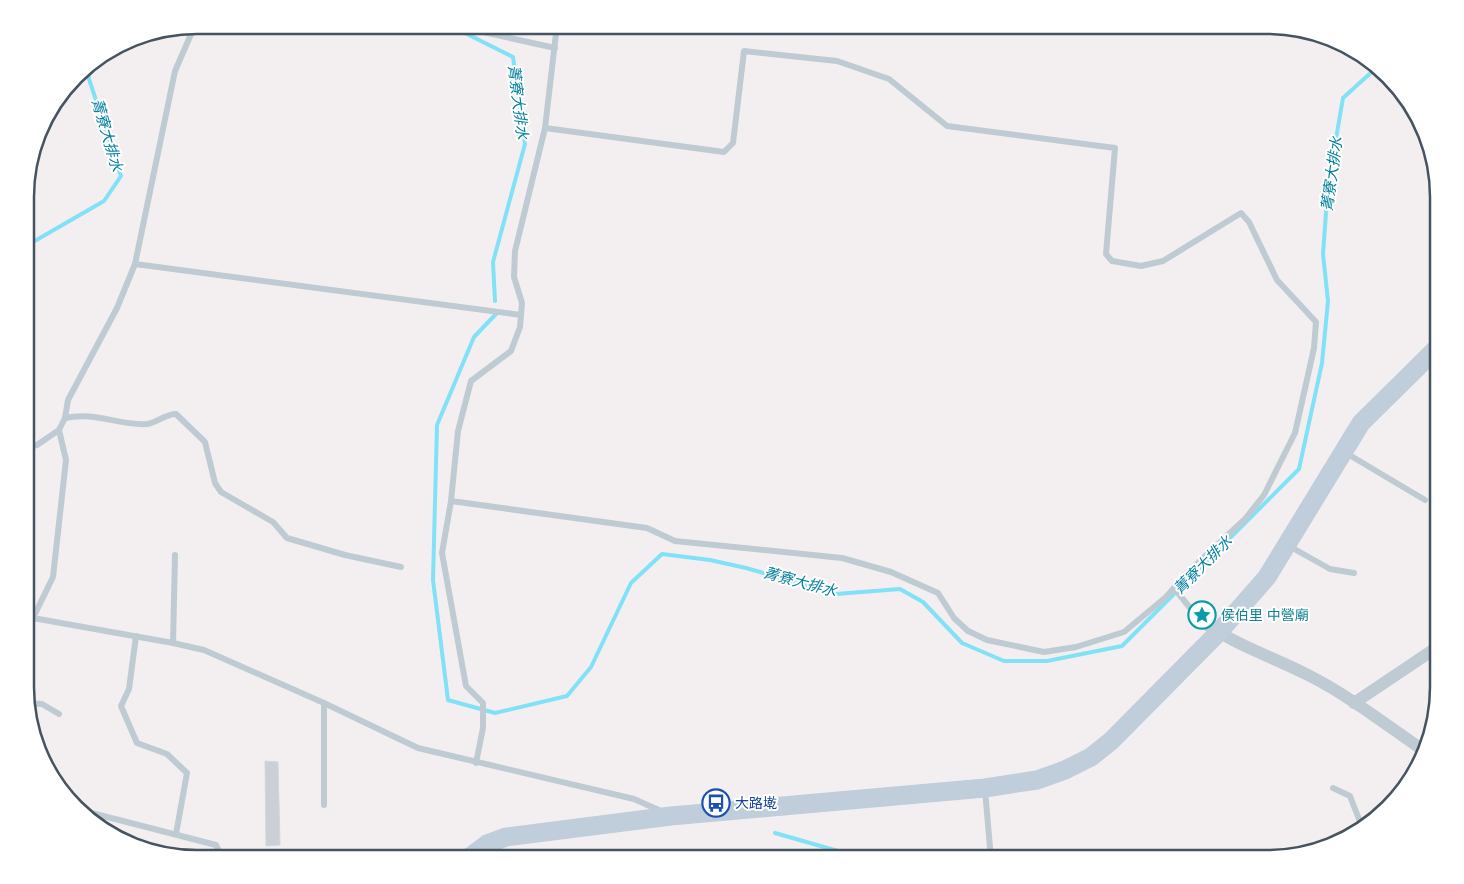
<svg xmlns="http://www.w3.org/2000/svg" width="1464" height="884" viewBox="0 0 1464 884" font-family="Poppins,'Noto Sans TC',sans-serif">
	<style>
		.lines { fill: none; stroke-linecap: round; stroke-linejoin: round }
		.stream { stroke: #81e1f7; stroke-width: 4 }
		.building { fill: #cbcfd6; stroke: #d3d6dc }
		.lane { stroke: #bfcbd3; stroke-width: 6 }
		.street { stroke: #bfcbd3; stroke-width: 12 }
		.secondary { stroke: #c0cedb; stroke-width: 19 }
		.labels { text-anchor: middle; stroke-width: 4; stroke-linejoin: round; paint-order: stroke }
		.culture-label { font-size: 14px; fill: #0d838f; stroke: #fff; text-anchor: start }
		.transit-label { font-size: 14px; fill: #164399; stroke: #fff; text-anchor: start }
		.water-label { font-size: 15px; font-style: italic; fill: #03819f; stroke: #fff }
		.rim { fill: none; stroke: #455460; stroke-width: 2.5 }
	</style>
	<rect width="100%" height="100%" fill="#f3eff0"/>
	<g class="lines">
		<!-- stream -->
		<g class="stream">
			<polyline points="421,25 465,33 513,57 525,144 493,262 495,301"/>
			<polyline points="26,246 104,201 121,176 89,79 87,66"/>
			<polyline points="496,314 474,337 437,425 433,580 448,700 495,713 567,696 591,667 631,583 662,554 710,560 746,568 836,594 900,589 923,602 962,643 1004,661 1047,661 1122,646 1299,469 1322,363 1328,301 1323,254 1328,185 1343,98 1375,69"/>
			<polyline points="775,833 866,859"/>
		</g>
	</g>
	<!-- building -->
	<polygon class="building" points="265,761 278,762 280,845 266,846"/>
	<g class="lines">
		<!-- lane -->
		<g class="lane">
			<polyline points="451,25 555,48"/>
			<polyline points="135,264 521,315"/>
			<path d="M 65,418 C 95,411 119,426 147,424 C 157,423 165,414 176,414 L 205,442 L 215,483 L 221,492 L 273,522 L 287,538 L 345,555 L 401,567"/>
			<polyline points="26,447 37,445 59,430"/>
			<polyline points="1346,453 1425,500"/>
			<polyline points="451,501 647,528 675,541 842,558 891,572 938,593 954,618 968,631 987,640 1044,652 1076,647 1124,632 1166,597 1187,573 1245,519 1264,495 1295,433 1314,348 1316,322 1277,280 1249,222 1241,213 1163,261 1141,266 1112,261 1106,254 1115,148 947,126 889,79 837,61 744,51 733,143 724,152 545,128"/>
			<polyline points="1289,546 1330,569 1354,573"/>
			<polyline points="1174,588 1199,619"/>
			<polyline points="33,618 53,577 66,460 59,430 65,418 68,400 117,308 135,264 175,71 195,25"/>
			<polyline points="136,636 129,689 121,706 137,743 167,754 187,773 176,834"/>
			<polyline points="173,643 175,555"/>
			<polyline points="26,648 33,618 173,643 204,650 324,703 418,748 634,799 661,811"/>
			<polyline points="26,703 42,704 59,714"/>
			<polyline points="476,763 483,728 483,703 466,686 442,553 451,501 458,431 471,381 511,351 520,327 522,303 514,277 515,251 545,128 557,25"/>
			<polyline points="1333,788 1350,796 1362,827"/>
			<polyline points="985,790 991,859"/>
			<polyline points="324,805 324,703"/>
			<polyline points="84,811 216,845 222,857 241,859"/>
		</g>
		<!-- street -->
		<g class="street">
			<path d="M 1199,619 C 1232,644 1271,656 1308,675 C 1348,695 1385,724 1423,750"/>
			<polyline points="1354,703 1439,646"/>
		</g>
		<!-- secondary -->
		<polyline class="secondary" points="467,859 487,844 506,837 671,816 985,788 1037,780 1065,770 1091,757 1111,741 1218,633 1267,577 1361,423 1439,346"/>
	</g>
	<!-- icons -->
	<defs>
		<g id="sight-ring" transform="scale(1.4375)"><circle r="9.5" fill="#fff" stroke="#0f9aa8" stroke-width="1.5"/><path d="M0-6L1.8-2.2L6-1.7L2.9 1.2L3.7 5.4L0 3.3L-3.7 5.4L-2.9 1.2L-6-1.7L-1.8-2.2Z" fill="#0f9aa8"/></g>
		<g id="bus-ring" transform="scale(1.4375)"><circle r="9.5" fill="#fff" stroke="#1a4fb4" stroke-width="1.5"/><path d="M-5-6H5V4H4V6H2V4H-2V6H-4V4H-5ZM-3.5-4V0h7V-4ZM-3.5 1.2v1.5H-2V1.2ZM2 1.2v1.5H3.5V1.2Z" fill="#1a4fb4"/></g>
	</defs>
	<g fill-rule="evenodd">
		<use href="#sight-ring" x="1202" y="615"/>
		<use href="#bus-ring" x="716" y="803"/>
	</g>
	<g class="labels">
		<!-- culture labels -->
		<g class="culture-label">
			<text x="1221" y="620">侯伯里 中營廟</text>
		</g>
		<!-- transit labels -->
		<g class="transit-label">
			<text x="735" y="808">大路墘</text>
		</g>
		<!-- water labels -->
		<g class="water-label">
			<text transform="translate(518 102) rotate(83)" y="5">菁寮大排水</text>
			<text transform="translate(107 135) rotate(74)" y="5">菁寮大排水</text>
			<text transform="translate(1332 174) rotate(-82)" y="5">菁寮大排水</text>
			<text transform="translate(1203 565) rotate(-45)" y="5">菁寮大排水</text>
			<text transform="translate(800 582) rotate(15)" y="5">菁寮大排水</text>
		</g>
	</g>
	<!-- crop -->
	<path d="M0 0H1464V884H0ZM197 34H1267A163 163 0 0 1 1430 197V687A163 163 0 0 1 1267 850H197A163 163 0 0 1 34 687V197A163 163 0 0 1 197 34Z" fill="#fff" fill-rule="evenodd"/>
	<path class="rim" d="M197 34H1267A163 163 0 0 1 1430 197V687A163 163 0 0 1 1267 850H197A163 163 0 0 1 34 687V197A163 163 0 0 1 197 34Z"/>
</svg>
